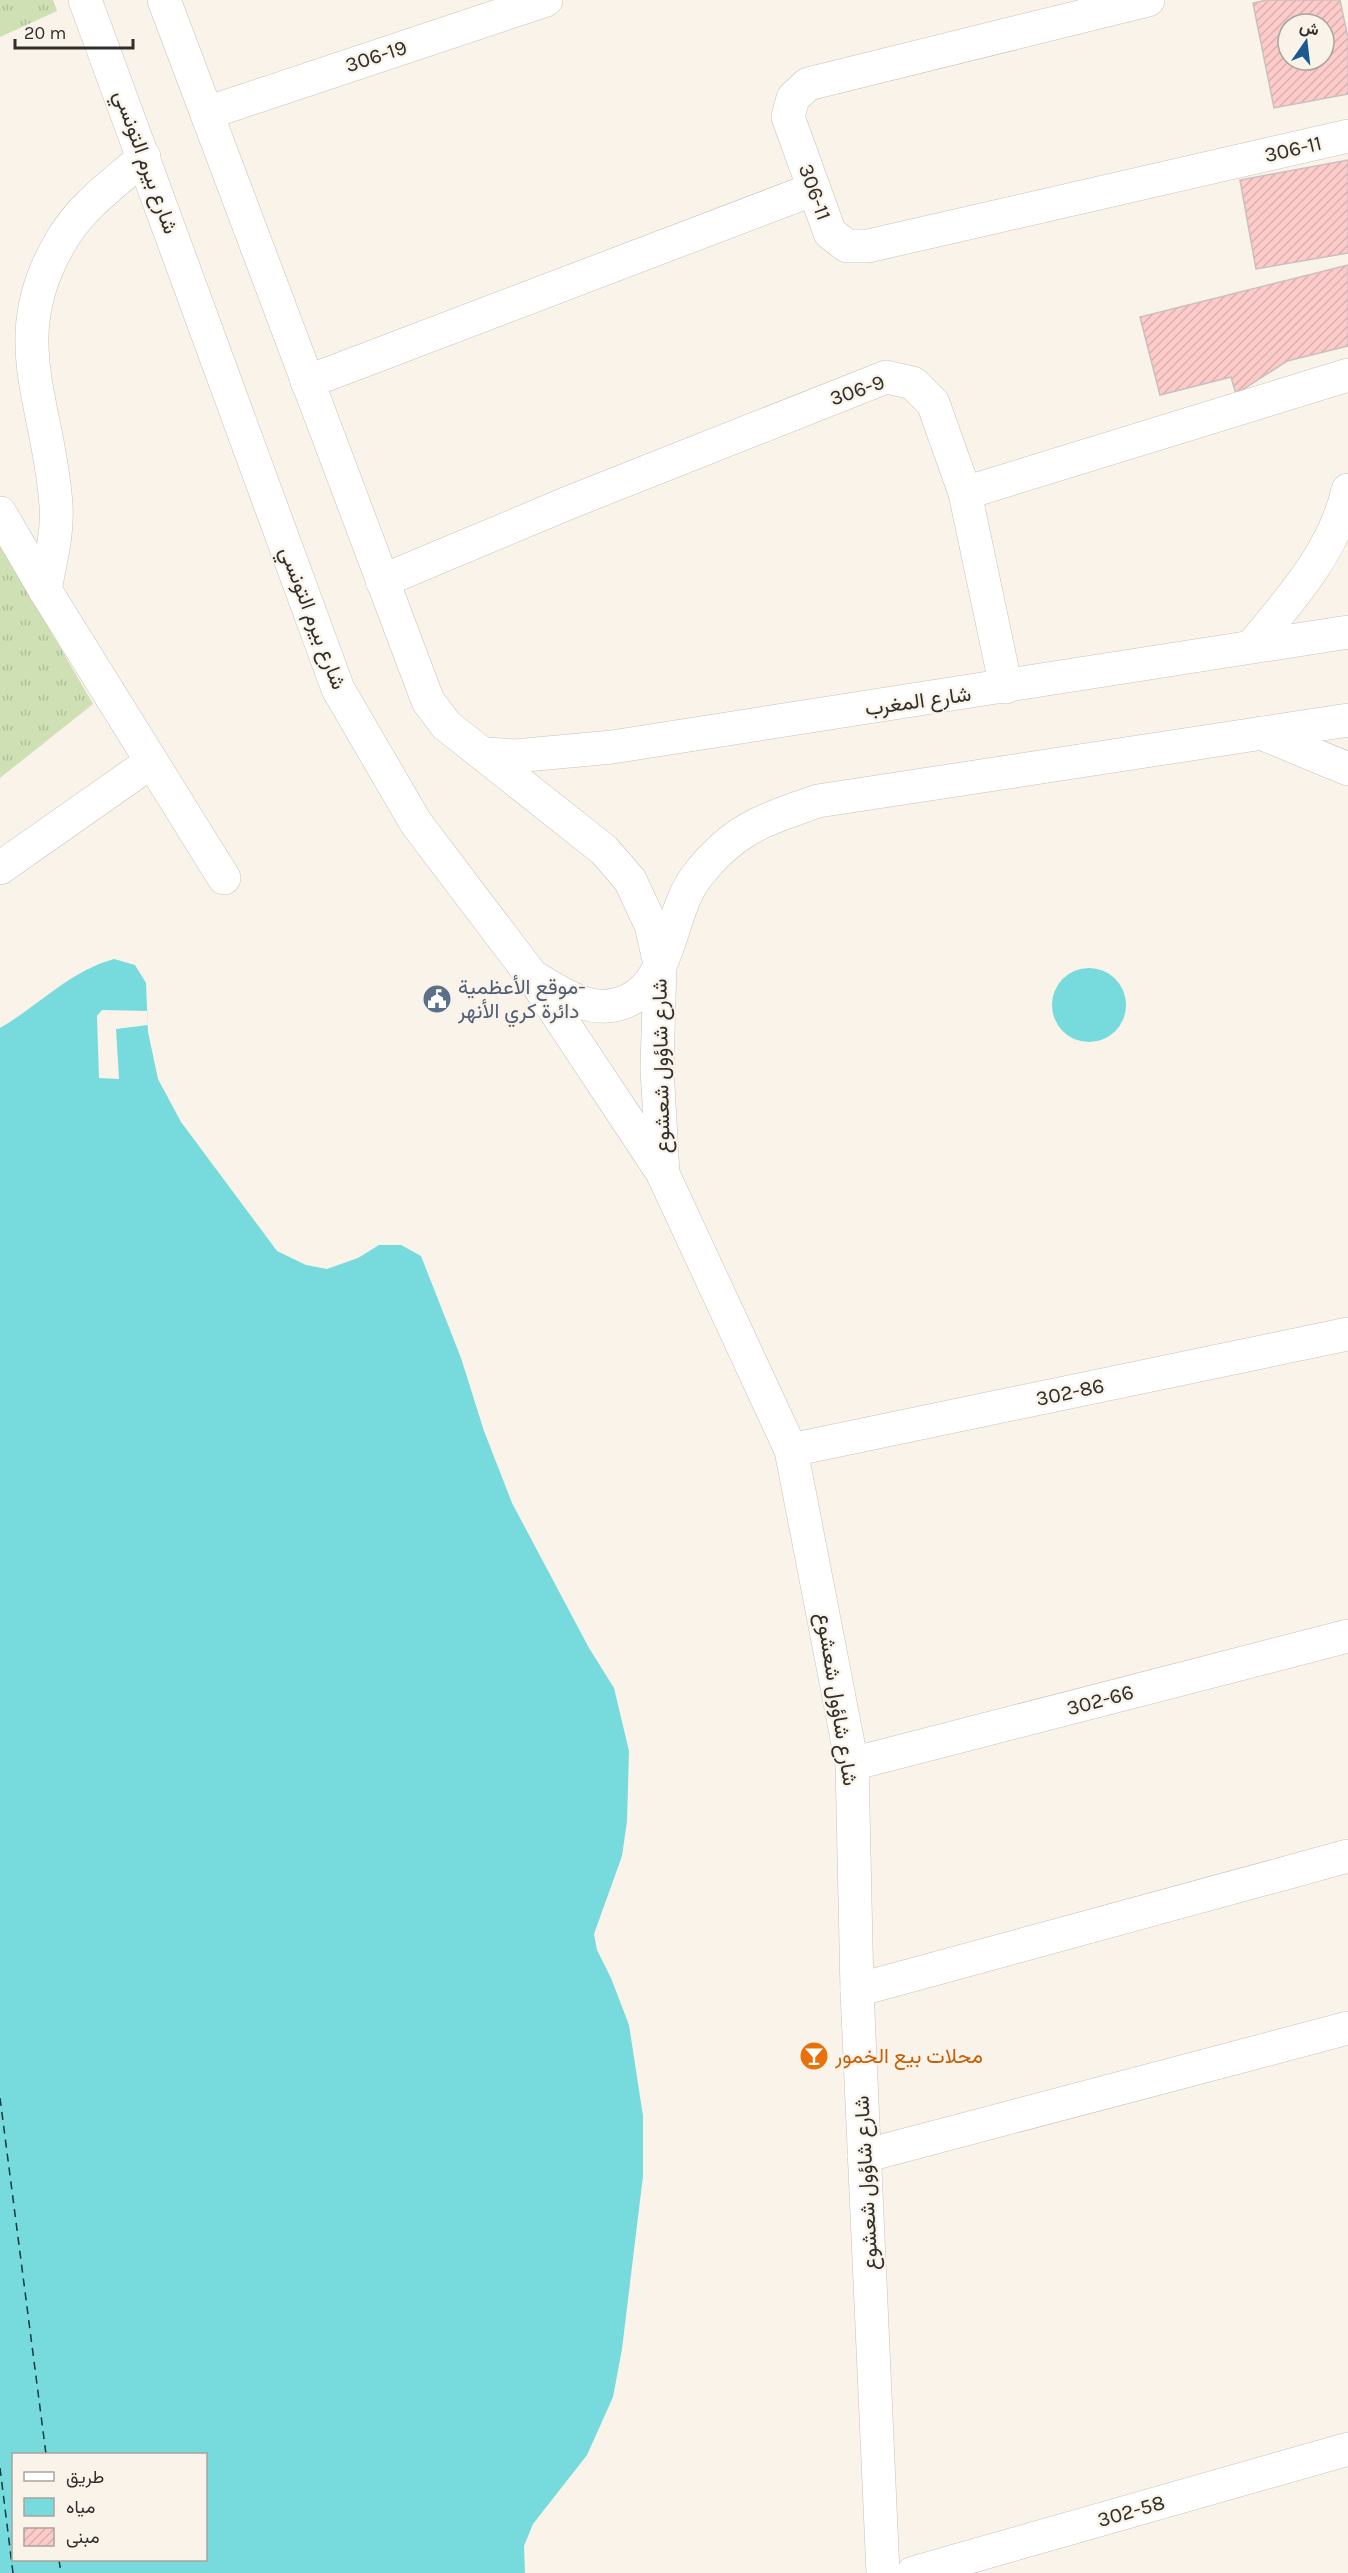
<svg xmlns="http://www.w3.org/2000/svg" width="1348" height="2573" viewBox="0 0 1348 2573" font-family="Karla,Vazirmatn,sans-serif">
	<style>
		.grass { fill: url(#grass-tufts) }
		.water { fill: #77dadc; fill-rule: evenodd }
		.pier { fill: #f9f3ea }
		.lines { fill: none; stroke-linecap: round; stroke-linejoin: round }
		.ferry { stroke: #0b3b3c; stroke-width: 1.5; stroke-dasharray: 8 6; stroke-linecap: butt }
		.building { fill: url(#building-hatch); stroke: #cbbfbf; stroke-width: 1.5; fill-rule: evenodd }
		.minor-casing { stroke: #c7c2b9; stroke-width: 34 }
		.major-casing { stroke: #c7c2b9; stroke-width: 34 }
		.minor { stroke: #fff; stroke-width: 33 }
		.major { stroke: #fff; stroke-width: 33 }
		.labels { text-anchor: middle; stroke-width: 4.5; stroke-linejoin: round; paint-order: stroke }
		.street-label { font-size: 21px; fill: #302e2b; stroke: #f9f3ea }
		.service-label { font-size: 21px; fill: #4e5e75; stroke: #f9f3ea; text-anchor: start }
		.food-label { font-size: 21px; fill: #c56008; stroke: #f9f3ea; text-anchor: start }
	</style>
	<defs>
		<pattern id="grass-tufts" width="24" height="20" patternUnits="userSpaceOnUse" patternTransform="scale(1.5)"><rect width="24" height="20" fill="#cee0b4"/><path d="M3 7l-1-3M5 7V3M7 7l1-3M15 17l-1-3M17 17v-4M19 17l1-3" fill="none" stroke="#b1c09b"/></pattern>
		<pattern id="building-hatch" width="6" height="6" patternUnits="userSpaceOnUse" patternTransform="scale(1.5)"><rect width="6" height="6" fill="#fdccca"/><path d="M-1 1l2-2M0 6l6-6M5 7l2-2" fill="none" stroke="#d9b0ae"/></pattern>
	</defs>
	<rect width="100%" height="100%" fill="#f9f3ea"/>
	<!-- grass -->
	<g class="grass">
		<polygon points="0,0 53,0 57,11 0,37"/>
		<polygon points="0,544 93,704 0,778"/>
	</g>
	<!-- water -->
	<g class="water">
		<path d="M 114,959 L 135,965 L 146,983 L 148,1032 L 158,1079 L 181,1122 L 277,1251 L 306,1265 L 327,1269 L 358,1258 L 379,1245 L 401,1245 L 421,1256 L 461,1358 L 484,1431 L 512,1503 L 589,1648 L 614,1688 L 629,1751 L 627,1821 L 622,1856 L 594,1934 L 597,1950 L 611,1978 L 629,2025 L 643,2116 L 643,2176 L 622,2349 L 613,2397 L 587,2455 L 533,2524 L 524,2546 L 525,2573 L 0,2573 L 0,1028 C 38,1006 70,971 114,959 ZM 14,2454 L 206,2454 L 206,2560 L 14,2560 Z"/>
		<circle cx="1089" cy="1005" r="37"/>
	</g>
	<!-- pier -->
	<polygon class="pier" points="102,1010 147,1011 148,1025 116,1029 119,1079 99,1078 97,1016"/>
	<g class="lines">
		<!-- ferry -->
		<g class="ferry">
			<polyline points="0,2098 46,2454"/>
			<polyline points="0,2468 13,2573"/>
			<polyline points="59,2560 61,2573"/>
		</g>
	</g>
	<!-- building -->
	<g class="building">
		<path d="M 1267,0 L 1340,0 L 1348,38 L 1348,94 L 1274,108 L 1253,3 ZM 1288,24 L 1324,24 L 1324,60 L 1288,60 Z"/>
		<polygon points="1348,160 1348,253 1256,269 1240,180"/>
		<polygon points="1348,265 1348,346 1287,361 1236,394 1231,377 1160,395 1140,317"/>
	</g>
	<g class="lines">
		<!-- minor casing -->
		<g class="minor-casing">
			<g id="minor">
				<polyline points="85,0 338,689 416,823 532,976 662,1172"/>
				<polyline points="164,0 428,701 446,725 604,850 630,880 651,925 660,964 657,1068 663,1174 791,1450 852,1764 857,1990 883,2573"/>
				<polyline points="1148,0 808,84 793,98 788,117 830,233 847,246 868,246 1348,136"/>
				<polyline points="207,113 546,0"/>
				<polyline points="307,382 814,189"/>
				<polyline points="965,493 1006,687"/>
				<polyline points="0,513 45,590 224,878"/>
				<polyline points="382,581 568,503 886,377 913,383 933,403 965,493 1348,375"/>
				<path d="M 45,590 C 50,562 58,534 56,505 C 49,401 1,337 64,236 C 84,204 116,182 144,157"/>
				<path d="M 1252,646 C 1290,600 1335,550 1348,490"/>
				<polyline points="486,754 515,756 612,747 1348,632"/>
				<polyline points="0,868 151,762"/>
				<path d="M 537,979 C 566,996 595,1017 629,1000 C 672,980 669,911 697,876 C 734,828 764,820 818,801 L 1348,720"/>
				<polyline points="791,1450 1348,1334"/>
				<polyline points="852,1764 1348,1636"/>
				<polyline points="857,1990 1348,1856"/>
				<polyline points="864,2156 1348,2028"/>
				<polyline points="913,2573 1348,2449"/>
			</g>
		</g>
		<!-- major casing -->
		<g class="major-casing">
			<polyline id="major" points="1261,733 1348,769"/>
		</g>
		<!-- minor -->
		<use href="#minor" class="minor"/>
		<!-- major -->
		<use href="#major" class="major"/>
	</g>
	<!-- icons -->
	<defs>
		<g id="civic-disc" transform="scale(1.5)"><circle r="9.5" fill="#5c6f8a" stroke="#f9f3ea"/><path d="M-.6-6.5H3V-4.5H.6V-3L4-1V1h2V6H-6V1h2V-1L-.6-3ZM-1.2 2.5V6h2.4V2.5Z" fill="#fff"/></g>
		<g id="bar-disc" transform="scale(1.5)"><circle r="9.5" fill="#e8710a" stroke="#f9f3ea"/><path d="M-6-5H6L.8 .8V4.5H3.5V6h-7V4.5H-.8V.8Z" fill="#fff"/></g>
	</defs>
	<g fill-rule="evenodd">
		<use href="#civic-disc" x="437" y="999"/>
		<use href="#bar-disc" x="814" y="2056"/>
	</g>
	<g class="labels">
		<!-- street labels -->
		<g class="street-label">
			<text transform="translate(376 56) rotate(-18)" y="7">306-19</text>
			<text transform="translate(1293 149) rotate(-13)" y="7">306-11</text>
			<text transform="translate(146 162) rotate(70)" y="7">شارع بيرم التونسي</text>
			<text transform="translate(815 192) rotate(70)" y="7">306-11</text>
			<text transform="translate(857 390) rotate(-19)" y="7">306-9</text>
			<text transform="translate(313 618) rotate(69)" y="7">شارع بيرم التونسي</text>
			<text transform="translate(918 701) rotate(-8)" y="7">شارع المغرب</text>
			<text transform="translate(661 1066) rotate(-91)" y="7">شارع شاؤول شعشوع</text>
			<text transform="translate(1070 1392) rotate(-12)" y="7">302-86</text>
			<text transform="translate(837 1699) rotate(81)" y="7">شارع شاؤول شعشوع</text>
			<text transform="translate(1100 1700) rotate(-15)" y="7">302-66</text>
			<text transform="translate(866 2183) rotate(-93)" y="7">شارع شاؤول شعشوع</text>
			<text transform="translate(1131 2511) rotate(-16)" y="7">302-58</text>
		</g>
		<!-- service labels -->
		<g class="service-label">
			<text x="458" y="994">موقع الأعظمية-<tspan x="458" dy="24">دائرة كري الأنهر</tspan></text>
		</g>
		<!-- food labels -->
		<g class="food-label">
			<text x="835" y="2063">محلات بيع الخمور</text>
		</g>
	</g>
	<!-- legend -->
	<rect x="12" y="2453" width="195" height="108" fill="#f9f3ea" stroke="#a9a49e" stroke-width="1.5"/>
	<rect x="24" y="2472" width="30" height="9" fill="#ffffff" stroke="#a9a49e" stroke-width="1.5"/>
	<text x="66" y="2483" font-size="18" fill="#302e2b">طريق</text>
	<rect x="24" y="2498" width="30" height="18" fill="#77dadc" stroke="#a9a49e" stroke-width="1.5"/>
	<text x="66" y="2513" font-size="18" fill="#302e2b">مياه</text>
	<rect x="24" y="2528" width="30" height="18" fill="url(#building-hatch)" stroke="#a9a49e" stroke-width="1.5"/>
	<text x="66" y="2543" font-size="18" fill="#302e2b">مبنى</text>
	<!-- north arrow -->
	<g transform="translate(1306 42) rotate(14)"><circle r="28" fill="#f9f3ea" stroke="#a9a49e" stroke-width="1.5"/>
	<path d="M0-4.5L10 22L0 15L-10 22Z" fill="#1b598f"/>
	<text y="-9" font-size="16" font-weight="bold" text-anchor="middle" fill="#302e2b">ش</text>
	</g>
	<!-- scale -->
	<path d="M15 39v9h118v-9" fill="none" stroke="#302e2b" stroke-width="3"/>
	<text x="24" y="39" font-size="18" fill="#302e2b" stroke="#f9f3ea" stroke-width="4.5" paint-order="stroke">20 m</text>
</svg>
